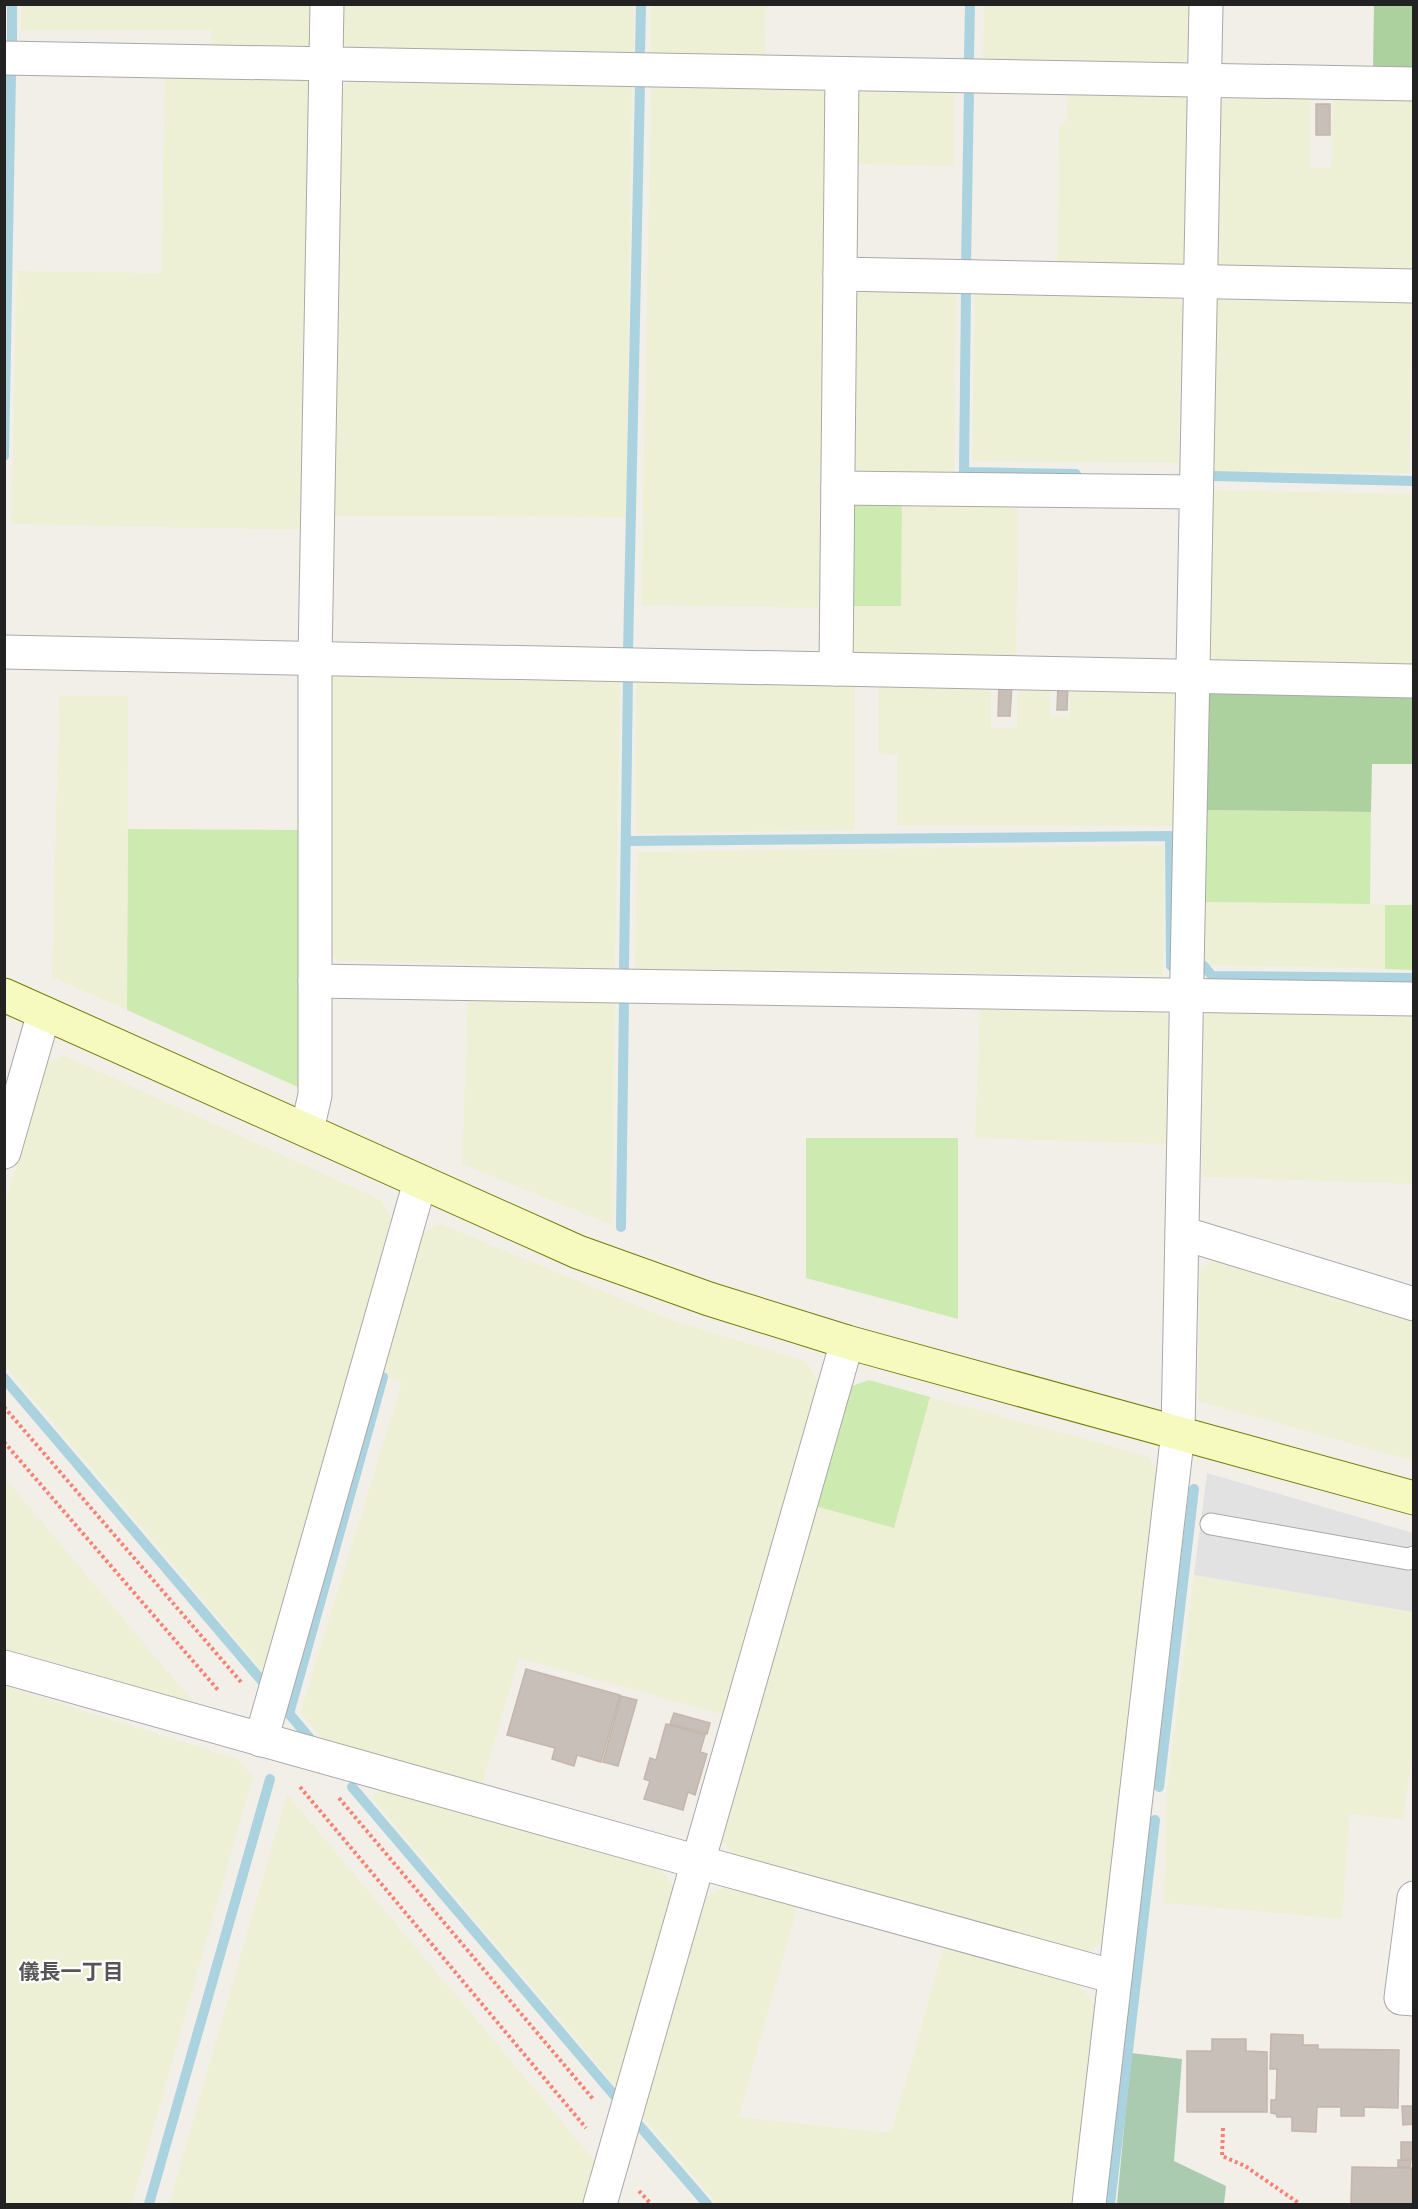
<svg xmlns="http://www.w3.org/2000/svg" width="1418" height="2209" viewBox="0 0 1418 2209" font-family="Overpass,'Noto Sans JP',sans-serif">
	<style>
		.farmland { fill: #eef0d5 }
		.grass { fill: #cdebb0 }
		.forest { fill: #add19e }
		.cemetery { fill: #aacbaf }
		.parking { fill: #e2e2e2 }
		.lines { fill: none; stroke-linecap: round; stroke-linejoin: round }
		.stream { stroke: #aad3df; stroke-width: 10 }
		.building { fill: #c7bfb8; stroke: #c4b6ab; stroke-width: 1.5 }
		.lane-casing { stroke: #a9a9a9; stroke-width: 23 }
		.street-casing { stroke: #a9a9a9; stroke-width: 35 }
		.secondary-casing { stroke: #707d05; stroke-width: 35 }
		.path { stroke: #fa8072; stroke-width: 4; stroke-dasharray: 3 3; stroke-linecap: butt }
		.lane { stroke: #fff; stroke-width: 21 }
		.street { stroke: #fff; stroke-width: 33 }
		.secondary { stroke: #f7fabf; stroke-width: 33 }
		.labels { text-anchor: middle; stroke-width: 4.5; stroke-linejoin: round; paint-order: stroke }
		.neighbourhood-label { font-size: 21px; font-weight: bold; fill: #555; stroke: #fff }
	</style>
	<rect width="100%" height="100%" fill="#f2efe9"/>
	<!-- farmland -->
	<g class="farmland">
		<polygon points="22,5 315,5 315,38 305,49 212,48 211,30 21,30"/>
		<polygon points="339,5 634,5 633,54 353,51 338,38"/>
		<polygon points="651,5 766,5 765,56 651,54"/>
		<polygon points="984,5 1192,5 1191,56 1178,68 983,60"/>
		<polygon points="165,71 308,76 313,85 304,530 11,524 17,271 161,273"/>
		<polygon points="353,78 632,81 626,517 331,516 337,93"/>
		<polygon points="651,80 822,82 832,96 824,608 641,605"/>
		<polygon points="860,82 955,84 954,166 851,164 850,95"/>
		<polygon points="1068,91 1179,94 1190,104 1185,259 1174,271 1057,270 1059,127 1066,121"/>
		<polygon points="1227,95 1311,96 1310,167 1331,168 1333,96 1413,98 1413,276 1226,271 1213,260 1215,107"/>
		<polygon points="860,286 956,287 954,477 859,477 848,465 849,296"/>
		<polygon points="975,289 1172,293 1183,305 1178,463 972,461"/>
		<polygon points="1223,294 1412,298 1409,473 1212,471 1214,304"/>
		<polygon points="1208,490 1413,494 1413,666 1220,662 1206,652"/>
		<polygon points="902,500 1018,502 1016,661 854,659 844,649 845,606"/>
		<polygon points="340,668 620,676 615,968 338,961 327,952 328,680"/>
		<polygon points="636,676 855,682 855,830 636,834"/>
		<polygon points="879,681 991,681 991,728 1017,728 1017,681 1050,681 1050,717 1070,716 1070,681 1164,682 1174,694 1173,826 897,825 897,755 879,754"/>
		<polygon points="59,696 128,696 127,1010 52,977"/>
		<polygon points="1164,845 1163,975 635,969 637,852"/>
		<polygon points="1202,902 1385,904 1385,969 1211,965 1201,955"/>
		<polygon points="468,996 615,999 612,1225 462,1164"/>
		<polygon points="980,1007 1161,1012 1172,1019 1168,1144 975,1138"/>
		<polygon points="1210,1008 1413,1012 1413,1184 1202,1177 1203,1019"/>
		<polygon points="63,1055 381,1200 391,1218 265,1674 5,1366 4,1207 46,1064"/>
		<polygon points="441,1224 677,1322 806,1361 818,1382 724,1715 519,1658 481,1788 329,1746 300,1713 402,1382 380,1375 423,1233"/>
		<polygon points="1212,1259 1373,1306 1376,1311 1413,1322 1413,1461 1198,1401 1200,1271"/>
		<polygon points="930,1397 1148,1456 1158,1473 1105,1940 1084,1956 734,1857 719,1835 815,1506 894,1528"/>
		<polygon points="5,1478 199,1709 5,1653"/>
		<polygon points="1194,1575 1413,1612 1414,1740 1403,1820 1350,1814 1342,1919 1164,1903 1167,1789"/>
		<polygon points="5,1686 237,1759 253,1777 132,2204 5,2204"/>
		<polygon points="381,1790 658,1866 675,1889 617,2088 371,1797"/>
		<polygon points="287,1794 595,2161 583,2204 169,2204"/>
		<polygon points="726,1885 798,1905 739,2117 891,2133 944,1946 1079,1983 1097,2010 1076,2204 717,2204 641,2115 702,1900"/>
	</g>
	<!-- grass -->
	<g class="grass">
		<polygon points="856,500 902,500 901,606 845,606 846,508"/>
		<polygon points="1203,810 1371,812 1370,904 1202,902"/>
		<polygon points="128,829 300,830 300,1088 127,1010"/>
		<polygon points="1385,905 1413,905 1413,970 1385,969"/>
		<polygon points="806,1138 958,1138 958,1319 806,1278"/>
		<polygon points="869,1380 930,1397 894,1528 815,1506 849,1387"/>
	</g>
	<!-- forest -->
	<g class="forest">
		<polygon points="1374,5 1413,5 1413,67 1373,67"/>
		<polygon points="1219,684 1413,688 1413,764 1372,764 1371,812 1203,810 1204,695"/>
	</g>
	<!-- cemetery -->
	<polygon class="cemetery" points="1131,2053 1182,2059 1174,2161 1226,2186 1224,2204 1117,2203"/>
	<!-- parking -->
	<polygon class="parking" points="1207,1473 1413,1533 1413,1612 1194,1575"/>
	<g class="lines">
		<!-- stream -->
		<g class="stream">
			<polyline points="12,42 12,4"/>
			<polyline points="640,50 641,4"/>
			<polyline points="969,57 970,4"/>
			<polyline points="966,265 969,89"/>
			<polyline points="966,291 964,472 1076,474"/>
			<polyline points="4,456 11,73"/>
			<polyline points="1214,476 1414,481"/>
			<polyline points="628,652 640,84"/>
			<polyline points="626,841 1170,836 1171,966"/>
			<polyline points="1204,966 1212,976 1414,978"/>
			<polyline points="624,967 628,677"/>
			<polyline points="621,1227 624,1001"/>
			<polyline points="4,1378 262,1681"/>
			<polyline points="286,1710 313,1742"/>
			<polyline points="289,1714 383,1377"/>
			<polyline points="352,1787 614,2095"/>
			<polyline points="1159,1787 1194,1489"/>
			<polyline points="638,2124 707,2204"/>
			<polyline points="149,2204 270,1779"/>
			<polyline points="1110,2204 1155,1820"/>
		</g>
	</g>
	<!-- building -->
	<g class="building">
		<rect x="1316" y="104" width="14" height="31"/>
		<polygon points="999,684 1012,685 1010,716 998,716"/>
		<polygon points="1058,684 1068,684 1067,710 1057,710"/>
		<polygon points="526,1669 620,1695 601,1762 577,1755 574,1766 552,1759 555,1748 507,1735"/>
		<polygon points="621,1696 637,1700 618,1766 603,1762"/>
		<polygon points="674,1713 710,1723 707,1734 670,1724"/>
		<polygon points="666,1724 705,1735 700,1752 707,1754 695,1795 688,1792 683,1810 644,1799 650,1781 644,1779 650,1758 656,1760"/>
		<polygon points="1271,2034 1303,2035 1303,2045 1318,2045 1318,2049 1399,2050 1398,2108 1364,2107 1364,2116 1341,2116 1341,2107 1317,2107 1316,2132 1292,2131 1292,2117 1277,2117 1276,2114 1271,2113 1271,2100 1276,2100 1277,2069 1270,2069"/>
		<polygon points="1212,2039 1246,2039 1246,2051 1267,2052 1267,2112 1187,2112 1187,2051 1212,2051"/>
		<polygon points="1402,2106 1414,2106 1414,2124 1403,2125"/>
		<rect x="1401" y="2142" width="13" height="17"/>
		<polygon points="1398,2160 1411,2160 1410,2167 1398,2167"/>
		<polygon points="1352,2167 1412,2168 1412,2204 1351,2204"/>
	</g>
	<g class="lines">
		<!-- lane casing -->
		<g class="lane-casing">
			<polyline id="lane" points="1211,1524 1408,1559 1414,1557"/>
		</g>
		<!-- street casing -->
		<g class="street-casing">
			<g id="street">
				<polyline points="4,58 1414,84"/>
				<polyline points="840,274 1414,286"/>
				<polyline points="838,488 1196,492"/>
				<polyline points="4,652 1414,681"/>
				<polyline points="836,669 842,74"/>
				<polyline points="315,981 1414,999"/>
				<polyline points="307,1130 315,1095 315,658 327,4"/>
				<polyline points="4,1152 44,1013"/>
				<polyline points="1182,1233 1414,1304"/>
				<polyline points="4,1667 698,1862 1115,1977"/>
				<polyline points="261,1740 420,1182"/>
				<polyline points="1414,1898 1401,1998 1414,1999"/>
				<polyline points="600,2204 847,1342"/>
				<polyline points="1089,2204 1178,1432 1206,4"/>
			</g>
		</g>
		<!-- secondary casing -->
		<g class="secondary-casing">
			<polyline id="secondary" points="4,995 578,1252 709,1299 847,1342 1414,1498"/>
		</g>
		<!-- path -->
		<g class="path">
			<polyline points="4,1407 241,1682"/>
			<polyline points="4,1442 218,1690"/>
			<polyline points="300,1787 586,2128"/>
			<polyline points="339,1798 593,2099"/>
			<polyline points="1223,2128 1222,2156 1245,2166 1300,2204"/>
			<polyline points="639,2191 651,2204"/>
		</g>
		<!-- lane -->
		<use href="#lane" class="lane"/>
		<!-- street -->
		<use href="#street" class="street"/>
		<!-- secondary -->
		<use href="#secondary" class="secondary"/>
	</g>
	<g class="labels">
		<!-- neighbourhood labels -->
		<g class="neighbourhood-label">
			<text x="71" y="1979">儀長一丁目</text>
		</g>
	</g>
	<!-- border -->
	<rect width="1418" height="2209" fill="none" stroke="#222222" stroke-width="12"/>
</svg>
